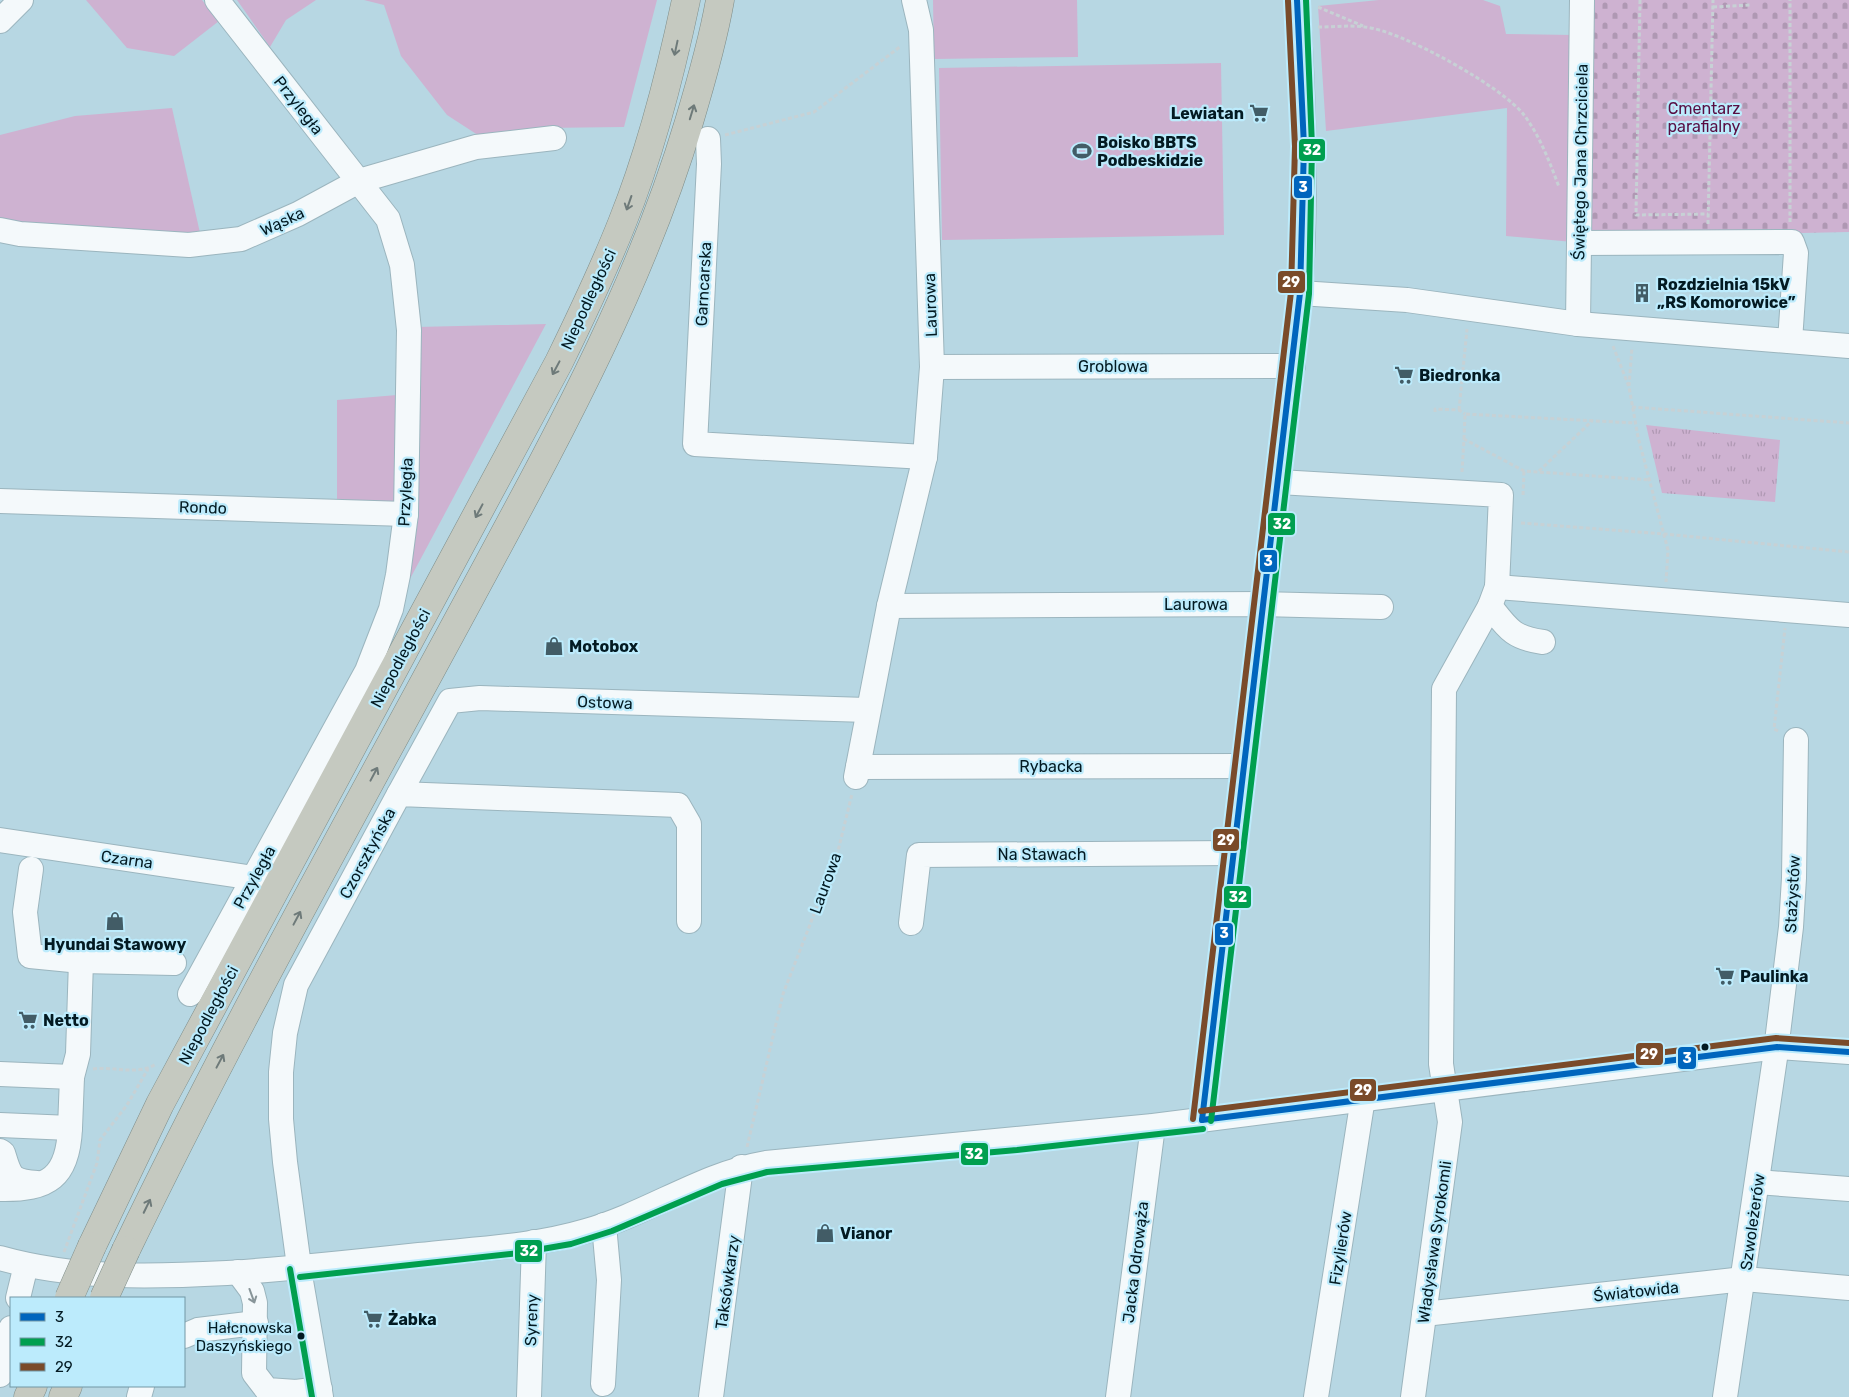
<svg xmlns="http://www.w3.org/2000/svg" width="1849" height="1397" viewBox="0 0 1849 1397" font-family="Rubik,sans-serif">
	<style>
		.grass { fill: #ceb2d1 }
		.cemetery { fill: url(#cemetery-stones) }
		.park { fill: url(#park-tufts) }
		.lines { fill: none; stroke-linecap: round; stroke-linejoin: round }
		.minor-casing { stroke: #9bb5be; stroke-width: 26 }
		.highway-casing { stroke: #7e8d89; stroke-width: 29 }
		.path { stroke: #c7d1d5; stroke-width: 3; stroke-dasharray: 4 2.5; stroke-linecap: butt }
		.minor { stroke: #f4f9fb; stroke-width: 24 }
		.highway { stroke: #c5c9c0; stroke-width: 28 }
		.highway-bridge-casing { stroke: #7e8d89; stroke-width: 29; stroke-linecap: butt }
		.highway-bridge { stroke: #c5c9c0; stroke-width: 28 }
		.bus-1-casing { stroke: #bcebfc; stroke-width: 10 }
		.bus-2-casing { stroke: #bcebfc; stroke-width: 10 }
		.bus-3-casing { stroke: #bcebfc; stroke-width: 10 }
		.bus-1 { stroke: #0065bd; stroke-width: 6 }
		.bus-2 { stroke: #009f4f; stroke-width: 6 }
		.bus-3 { stroke: #7a4b2a; stroke-width: 6 }
		.oneway { stroke: #6e7a79 }
		.oneway2 { stroke: #889599 }
		.bus-dot { fill: #031a22; stroke: #bcebfc; stroke-width: 2 }
		.labels { text-anchor: middle; stroke-width: 4.5; stroke-linejoin: round; paint-order: stroke }
		.bus-label { font-size: 15px; fill: #031a22; stroke: #bcebfc; text-anchor: end }
		.street-label { font-size: 16px; fill: #031a22; stroke: #bcebfc }
		.park-label { font-size: 16px; fill: #580d42; stroke: #bcebfc }
		.poi-label { font-size: 16px; font-weight: bold; fill: #031a22; stroke: #bcebfc; text-anchor: start }
		.line-badge { stroke: #bcebfc; stroke-width: 2 }
		.badge-label { font-size: 14px; text-anchor: middle; font-weight: bold; fill: #fff }
	</style>
	<defs>
		<pattern id="cemetery-stones" width="16" height="16" patternUnits="userSpaceOnUse" patternTransform="scale(1.25)"><rect width="16" height="16" fill="#ceb2d1"/><path d="M2 7V4a2 2 0 0 1 4 0v3zM10 15v-3a2 2 0 0 1 4 0v3z" fill="#af98b3"/></pattern>
		<pattern id="park-tufts" width="24" height="20" patternUnits="userSpaceOnUse" patternTransform="scale(1.25)"><rect width="24" height="20" fill="#ceb2d1"/><path d="M3 7l-1-3M5 7V3M7 7l1-3M15 17l-1-3M17 17v-4M19 17l1-3" fill="none" stroke="#af98b3"/></pattern>
	</defs>
	<rect width="100%" height="100%" fill="#b7d7e3"/>
	<!-- grass -->
	<g class="grass">
		<polygon points="86,0 202,0 219,21 174,56 127,48"/>
		<polygon points="237,0 316,0 286,20 270,47"/>
		<polygon points="364,0 657,0 624,127 542,128 484,139 447,115 401,56 384,5"/>
		<polygon points="933,0 1077,0 1078,57 934,59"/>
		<polygon points="1379,0 1483,0 1500,6 1506,34 1573,35 1573,242 1506,236 1507,108 1326,131 1318,6"/>
		<polygon points="1221,63 1224,235 942,240 939,68"/>
		<polygon points="172,108 200,233 144,233 0,220 0,135 75,116"/>
		<polygon points="546,324 403,592 419,486 417,327"/>
		<polygon points="397,395 397,504 337,500 337,400"/>
	</g>
	<!-- cemetery -->
	<polygon class="cemetery" points="1588,0 1849,0 1849,232 1584,238"/>
	<!-- park -->
	<polygon class="park" points="1646,425 1780,440 1775,502 1662,493"/>
	<g class="lines">
		<!-- minor casing -->
		<g class="minor-casing">
			<g id="minor">
				<polyline points="0,21 21,0"/>
				<polyline points="708,139 709,164 695,444 925,457"/>
				<polyline points="0,230 20,234 189,245 241,239 298,214 359,181 476,147 554,138"/>
				<polyline points="1579,243 1792,242 1796,253 1790,341"/>
				<polyline points="1300,293 1407,300 1578,324 1849,346"/>
				<polyline points="1578,324 1582,0"/>
				<polyline points="932,367 1293,366"/>
				<polyline points="1279,482 1501,495 1497,587 1490,606 1444,689 1441,1064 1450,1122 1413,1397"/>
				<polyline points="0,501 406,514"/>
				<polyline points="1497,587 1849,615"/>
				<polyline points="889,606 1264,604 1381,607"/>
				<path d="M 1490,606 C 1508,629 1513,638 1543,642"/>
				<polyline points="858,767 1244,766"/>
				<polyline points="856,777 889,606 925,457 932,367 921,30 914,0"/>
				<polyline points="399,794 450,701 480,698 867,710"/>
				<polyline points="0,840 254,878"/>
				<polyline points="31,869 25,912 30,956 81,961 174,963"/>
				<polyline points="911,923 919,855 1234,853"/>
				<polyline points="190,994 367,671 391,609 398,575 406,514 409,330 402,265 388,219 217,0"/>
				<polyline points="0,1074 72,1077 70,1128 0,1125"/>
				<polyline points="72,1077 78,1054 81,961"/>
				<path d="M 1202,1120 L 1300,293 C 1307,195 1304,97 1297,0"/>
				<path d="M 0,1151 L 3,1153 C 10,1176 10,1181 37,1183"/>
				<polyline points="1757,1182 1849,1189"/>
				<path d="M 0,1189 C 49,1190 68,1177 70,1128"/>
				<path d="M 0,1258 C 75,1279 150,1277 227,1273 C 291,1269 355,1262 419,1255 C 475,1249 532,1247 586,1231 C 649,1213 702,1174 766,1163 L 1153,1126 L 1777,1047 L 1849,1052"/>
				<polyline points="238,1272 252,1291 255,1303 254,1373 267,1390 296,1392 320,1389"/>
				<polyline points="18,1298 26,1265"/>
				<polyline points="1424,1314 1744,1279 1849,1288"/>
				<polyline points="184,1336 198,1330 256,1323"/>
				<polyline points="0,1375 11,1328"/>
				<polyline points="603,1384 609,1280 604,1225"/>
				<polyline points="139,1397 142,1386"/>
				<polyline points="321,1397 301,1281 285,1162 281,1119 281,1072 285,1033 296,985 399,794 678,805 689,824 689,921"/>
				<polyline points="529,1397 534,1242"/>
				<polyline points="711,1397 741,1167"/>
				<polyline points="1118,1397 1153,1126"/>
				<polyline points="1316,1397 1363,1098"/>
				<polyline points="1725,1397 1775,1058 1791,927 1794,878 1796,740"/>
			</g>
		</g>
		<!-- highway casing -->
		<g class="highway-casing">
			<g id="highway">
				<path d="M 92,1246 L 160,1104 L 559,362 C 581,317 603,271 622,223 C 651,151 670,76 686,0"/>
				<path d="M 126,1250 C 233,1028 354,813 471,596 C 554,442 639,290 689,122 C 701,82 713,41 720,0"/>
				<polyline points="28,1397 33,1386"/>
				<polyline points="63,1397 68,1386"/>
			</g>
		</g>
		<!-- path -->
		<g class="path">
			<polyline points="1640,0 1636,215 1708,214"/>
			<polyline points="1318,7 1363,26"/>
			<polyline points="1713,7 1750,5"/>
			<path d="M 1318,27 C 1334,27 1350,25 1365,27 C 1400,30 1503,87 1524,115 C 1540,136 1550,163 1559,187"/>
			<polyline points="725,135 814,112 901,46"/>
			<polyline points="1790,222 1790,0"/>
			<polyline points="1708,224 1713,0"/>
			<polyline points="1613,346 1629,387 1638,437 1668,550 1666,582"/>
			<polyline points="1629,386 1632,347"/>
			<polyline points="1632,407 1849,423"/>
			<polyline points="1459,410 1467,329"/>
			<polyline points="1435,412 1435,409 1459,410 1465,414"/>
			<polyline points="1464,439 1465,414 1635,423"/>
			<polyline points="1539,471 1592,421"/>
			<polyline points="1462,472 1464,439 1524,471 1650,480"/>
			<polyline points="1523,495 1524,471"/>
			<polyline points="1521,523 1664,534 1849,552"/>
			<polyline points="1778,731 1774,729 1785,628"/>
			<path d="M 93,1069 C 114,1066 137,1076 156,1064"/>
			<polyline points="747,1147 783,994 837,855 852,794"/>
			<polyline points="64,1252 97,1163 100,1140 127,1105 148,1069"/>
		</g>
		<!-- minor -->
		<use href="#minor" class="minor"/>
		<!-- highway -->
		<use href="#highway" class="highway"/>
		<!-- highway-bridge casing -->
		<g class="highway-bridge-casing">
			<g id="highway-bridge">
				<polyline points="69,1298 92,1246"/>
				<polyline points="104,1298 126,1250"/>
			</g>
		</g>
		<!-- highway-bridge -->
		<use href="#highway-bridge" class="highway-bridge"/>
		<!-- bus-1 casing -->
		<g class="bus-1-casing">
			<g id="bus-1">
				<polyline points="1202,1120 1300,293 1304,146 1297,0"/>
				<polyline points="1202,1120 1777,1047 1849,1052"/>
			</g>
		</g>
		<!-- bus-2 casing -->
		<g class="bus-2-casing">
			<g id="bus-2">
				<polyline points="1211,1121 1309,294 1312,146 1306,0"/>
				<polyline points="290,1269 312,1397"/>
				<polyline points="300,1277 519,1253 571,1244 612,1231 722,1184 767,1172 1017,1150 1203,1129"/>
			</g>
		</g>
		<!-- bus-3 casing -->
		<g class="bus-3-casing">
			<g id="bus-3">
				<polyline points="1201,1111 1776,1038 1849,1043"/>
				<polyline points="1193,1119 1291,292 1295,146 1288,1"/>
			</g>
		</g>
		<!-- bus-1 -->
		<use href="#bus-1" class="bus-1"/>
		<!-- bus-2 -->
		<use href="#bus-2" class="bus-2"/>
		<!-- bus-3 -->
		<use href="#bus-3" class="bus-3"/>
	</g>
	<!-- one-way arrows -->
	<defs><path id="oneway-shaft" d="M-6 0H5M1.5-3L5.5 0L1.5 3" fill="none" stroke-width="1.6" stroke-linecap="round" stroke-linejoin="round" transform="scale(1.25)"/></defs>
	<g class="oneway">
		<use href="#oneway-shaft" transform="translate(676 48) rotate(102)"/>
		<use href="#oneway-shaft" transform="translate(692 112) rotate(-73)"/>
		<use href="#oneway-shaft" transform="translate(629 203) rotate(109)"/>
		<use href="#oneway-shaft" transform="translate(556 368) rotate(118)"/>
		<use href="#oneway-shaft" transform="translate(479 511) rotate(118)"/>
		<use href="#oneway-shaft" transform="translate(374 774) rotate(-62)"/>
		<use href="#oneway-shaft" transform="translate(297 918) rotate(-62)"/>
		<use href="#oneway-shaft" transform="translate(220 1061) rotate(-62)"/>
		<use href="#oneway-shaft" transform="translate(147 1206) rotate(-64)"/>
	</g>
	<use class="oneway2" href="#oneway-shaft" transform="translate(252 1296) rotate(70)"/>
	<!-- icons -->
	<defs>
		<g id="supermarket-bare" transform="scale(1.5)"><path d="M-6-5.5h2.5l.6 2H6L4.5 2H-2.5L-4.4-4H-6ZM-1.5 3.2a1.3 1.3 0 1 0 .1 0ZM3 3.2a1.3 1.3 0 1 0 .1 0Z" fill="#425c66" stroke="#bcebfc" stroke-width="2.5" paint-order="stroke"/></g>
		<g id="stadium-bare" transform="scale(1.5)"><path d="M0-5a6.5 5 0 1 0 0 10a6.5 5 0 1 0 0-10ZM-3.5-1.8h7v3.6h-7Z" fill="#425c66" stroke="#bcebfc" stroke-width="2.5" paint-order="stroke"/></g>
		<g id="building-bare" transform="scale(1.5)"><path d="M-4-6H4V6H1V3H-1V6H-4ZM-2.5-4.3h1.7v1.8h-1.7ZM.8-4.3h1.7v1.8H.8ZM-2.5-1h1.7V.8h-1.7ZM.8-1h1.7V.8H.8Z" fill="#425c66" stroke="#bcebfc" stroke-width="2.5" paint-order="stroke"/></g>
		<g id="shop-bare" transform="scale(1.5)"><path d="M-5-2.5h2.3a2.7 3.5 0 0 1 5.4 0H5L5.5 6h-11ZM-1.5-2.5h3a1.5 2.3 0 0 0-3 0Z" fill="#425c66" stroke="#bcebfc" stroke-width="2.5" paint-order="stroke"/></g>
	</defs>
	<g fill-rule="evenodd">
		<use href="#supermarket-bare" x="1259" y="113"/>
		<use href="#stadium-bare" x="1082" y="151"/>
		<use href="#building-bare" x="1642" y="293"/>
		<use href="#supermarket-bare" x="1404" y="375"/>
		<use href="#shop-bare" x="554" y="646"/>
		<use href="#shop-bare" x="115" y="921"/>
		<use href="#supermarket-bare" x="1725" y="976"/>
		<use href="#supermarket-bare" x="28" y="1020"/>
		<use href="#shop-bare" x="825" y="1233"/>
		<use href="#supermarket-bare" x="373" y="1319"/>
	</g>
	<!-- markers -->
	<g class="bus-dot">
		<circle cx="1705" cy="1047" r="4.5"/>
		<circle cx="301" cy="1336" r="4.5"/>
	</g>
	<g class="labels">
		<!-- bus labels -->
		<g class="bus-label">
			<text x="292" y="1333">Hałcnowska<tspan x="292" dy="18">Daszyńskiego</tspan></text>
		</g>
		<!-- street labels -->
		<g class="street-label">
			<text transform="translate(299 105) rotate(52)" y="6">Przyległa</text>
			<text transform="translate(1580 162) rotate(-89)" y="6">Świętego Jana Chrzciciela</text>
			<text transform="translate(282 221) rotate(-25)" y="6">Wąska</text>
			<text transform="translate(703 284) rotate(-87)" y="6">Garncarska</text>
			<text transform="translate(588 299) rotate(-65)" y="6">Niepodległości</text>
			<text transform="translate(930 305) rotate(-92)" y="6">Laurowa</text>
			<text x="1113" y="372">Groblowa</text>
			<text transform="translate(405 492) rotate(-87)" y="6">Przyległa</text>
			<text transform="translate(203 507) rotate(2)" y="6">Rondo</text>
			<text x="1196" y="610">Laurowa</text>
			<text transform="translate(400 658) rotate(-62)" y="6">Niepodległości</text>
			<text transform="translate(605 702) rotate(2)" y="6">Ostowa</text>
			<text x="1051" y="772">Rybacka</text>
			<text transform="translate(367 853) rotate(-62)" y="6">Czorsztyńska</text>
			<text x="1042" y="860">Na Stawach</text>
			<text transform="translate(127 859) rotate(8)" y="6">Czarna</text>
			<text transform="translate(254 877) rotate(-61)" y="6">Przyległa</text>
			<text transform="translate(825 883) rotate(-70)" y="6">Laurowa</text>
			<text transform="translate(1792 894) rotate(-87)" y="6">Stażystów</text>
			<text transform="translate(208 1015) rotate(-62)" y="6">Niepodległości</text>
			<text transform="translate(1752 1222) rotate(-82)" y="6">Szwoleżerów</text>
			<text transform="translate(1434 1242) rotate(-82)" y="6">Władysława Syrokomli</text>
			<text transform="translate(1340 1248) rotate(-81)" y="6">Fizylierów</text>
			<text transform="translate(1135 1262) rotate(-83)" y="6">Jacka Odrowąża</text>
			<text transform="translate(727 1282) rotate(-82)" y="6">Taksówkarzy</text>
			<text transform="translate(1636 1291) rotate(-6)" y="6">Światowida</text>
			<text transform="translate(531 1320) rotate(-88)" y="6">Syreny</text>
		</g>
		<!-- park labels -->
		<g class="park-label">
			<text x="1704" y="114">Cmentarz<tspan x="1704" dy="18">parafialny</tspan></text>
		</g>
		<!-- poi labels -->
		<g class="poi-label">
			<text x="1244" y="119" text-anchor="end">Lewiatan</text>
			<text x="1097" y="148">Boisko BBTS<tspan x="1097" dy="18">Podbeskidzie</tspan></text>
			<text x="1657" y="290">Rozdzielnia 15kV<tspan x="1657" dy="18">„RS Komorowice”</tspan></text>
			<text x="1419" y="381">Biedronka</text>
			<text x="569" y="652">Motobox</text>
			<text x="115" y="950" text-anchor="middle">Hyundai Stawowy</text>
			<text x="1740" y="982">Paulinka</text>
			<text x="43" y="1026">Netto</text>
			<text x="840" y="1239">Vianor</text>
			<text x="388" y="1325">Żabka</text>
		</g>
	</g>
	<g class="line-badge">
		<rect x="1298" y="138" width="28" height="24" rx="5" fill="#009f4f"/>
		<rect x="1293" y="175" width="20" height="24" rx="5" fill="#0065bd"/>
		<rect x="1277" y="270" width="29" height="24" rx="5" fill="#7a4b2a"/>
		<rect x="1267" y="512" width="29" height="24" rx="5" fill="#009f4f"/>
		<rect x="1259" y="549" width="19" height="24" rx="5" fill="#0065bd"/>
		<rect x="1212" y="828" width="28" height="24" rx="5" fill="#7a4b2a"/>
		<rect x="1223" y="885" width="29" height="24" rx="5" fill="#009f4f"/>
		<rect x="1214" y="922" width="20" height="24" rx="5" fill="#0065bd"/>
		<rect x="1635" y="1042" width="29" height="24" rx="5" fill="#7a4b2a"/>
		<rect x="1677" y="1046" width="20" height="24" rx="5" fill="#0065bd"/>
		<rect x="1349" y="1078" width="28" height="24" rx="5" fill="#7a4b2a"/>
		<rect x="960" y="1142" width="29" height="24" rx="5" fill="#009f4f"/>
		<rect x="514" y="1239" width="29" height="24" rx="5" fill="#009f4f"/>
	</g>
	<g class="badge-label">
		<text x="1312" y="155">32</text>
		<text x="1303" y="192">3</text>
		<text x="1291" y="287">29</text>
		<text x="1282" y="529">32</text>
		<text x="1268" y="566">3</text>
		<text x="1226" y="845">29</text>
		<text x="1238" y="902">32</text>
		<text x="1224" y="938">3</text>
		<text x="1649" y="1059">29</text>
		<text x="1687" y="1063">3</text>
		<text x="1363" y="1095">29</text>
		<text x="974" y="1159">32</text>
		<text x="529" y="1256">32</text>
	</g>
	<!-- legend -->
	<rect x="10" y="1297" width="175" height="90" fill="#bcebfc" stroke="#7297a5"/>
	<rect x="20" y="1313" width="25" height="8" fill="#0065bd" stroke="#7297a5"/>
	<text x="55" y="1322" font-size="15" fill="#031a22">3</text>
	<rect x="20" y="1338" width="25" height="8" fill="#009f4f" stroke="#7297a5"/>
	<text x="55" y="1347" font-size="15" fill="#031a22">32</text>
	<rect x="20" y="1363" width="25" height="8" fill="#7a4b2a" stroke="#7297a5"/>
	<text x="55" y="1372" font-size="15" fill="#031a22">29</text>
</svg>
